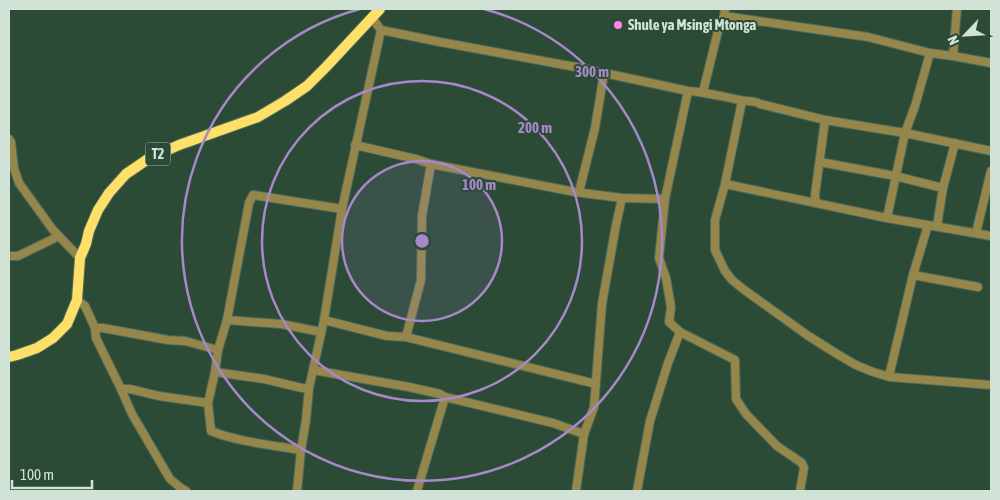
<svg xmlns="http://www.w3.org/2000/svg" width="1000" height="500" viewBox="0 0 1000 500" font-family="'Asap Condensed',sans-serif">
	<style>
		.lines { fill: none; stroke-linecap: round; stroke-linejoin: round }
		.minor-casing { stroke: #4d6957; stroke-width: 10 }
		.highway-casing { stroke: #4d6957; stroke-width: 12 }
		.minor { stroke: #95864c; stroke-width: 8 }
		.highway { stroke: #fee068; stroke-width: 10 }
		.ring { fill: none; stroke: #a688cb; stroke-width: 2.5 }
		.poi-dot { fill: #fc86e4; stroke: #2c4b37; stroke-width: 2 }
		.labels { text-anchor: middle; stroke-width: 4; stroke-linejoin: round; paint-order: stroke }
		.shield { fill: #2c4b37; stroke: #a0b5a7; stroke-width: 1 }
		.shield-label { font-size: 14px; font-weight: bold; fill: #d1e3d7 }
		.poi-label { font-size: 15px; font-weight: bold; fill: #d1e3d7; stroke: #2c4b37; text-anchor: start }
		.centre { fill: #a688cb; stroke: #2c4b37; stroke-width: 2.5 }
		.ring-label { font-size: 15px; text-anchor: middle; font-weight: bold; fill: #a688cb; stroke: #2c4b37; stroke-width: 4; stroke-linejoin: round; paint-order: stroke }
	</style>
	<rect width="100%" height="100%" fill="#2c4b37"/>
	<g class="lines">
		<!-- minor casing -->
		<g class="minor-casing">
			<g id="minor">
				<polyline points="724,16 868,37 930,53 953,56 991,63"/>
				<path d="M 372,18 L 381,30 L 440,42 L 581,68 L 688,91 C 706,92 723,97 740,100 C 747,102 754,100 760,104 L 825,120 L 905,133 L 991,151"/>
				<polyline points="953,56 957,9"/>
				<polyline points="688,91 665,199 659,258 666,278 671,307 669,322 680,332 735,360 736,399 746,414 777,446 802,463 804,468 800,491"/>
				<polyline points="703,92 718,31 724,16 725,9"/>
				<polyline points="742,101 725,184 715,220 715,250 725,271 732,280 743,289 807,335 837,354 856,365 873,372 890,377 991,385"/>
				<polyline points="9,139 11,142 14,168 19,183 53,230 80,258"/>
				<polyline points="355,145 416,159 431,164 575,192 622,198 665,199"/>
				<polyline points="820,162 895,176 943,188"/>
				<polyline points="725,184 887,218 991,236"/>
				<polyline points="579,192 595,128 604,73"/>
				<polyline points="816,203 815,195 825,120"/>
				<polyline points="887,218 905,133 915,106 930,53"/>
				<polyline points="937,226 943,188 955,143"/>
				<polyline points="976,233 991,171"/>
				<polyline points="9,256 18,256 59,236"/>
				<polyline points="913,275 978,287"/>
				<polyline points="77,300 85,306 95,328 96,338 121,389 132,414 170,479 181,488 186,491"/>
				<polyline points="227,320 281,324 321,332"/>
				<polyline points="324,320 387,336 406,337 596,384"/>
				<polyline points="95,328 103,328 168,340 185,341 218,350"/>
				<polyline points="406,337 421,280 422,216 431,164"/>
				<polyline points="313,370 409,387 440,394 445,397 553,423 584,434"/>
				<polyline points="215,372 264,379 302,388 309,388"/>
				<polyline points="890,377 890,372 913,275 928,225"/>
				<polyline points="121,389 130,389 159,396 208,403"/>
				<path d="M 301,450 C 272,445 238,442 211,431 L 208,403 L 215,372 L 218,350 L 227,320 L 249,203 L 253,195 L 342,209"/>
				<polyline points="297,491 301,450 306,420 309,388 324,320 342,209 381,30"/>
				<polyline points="417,491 445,397"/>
				<polyline points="576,491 584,434 594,407 602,304 616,225 622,198"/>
				<polyline points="637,491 650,421 668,363 680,332"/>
			</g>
		</g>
		<!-- highway casing -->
		<g class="highway-casing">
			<polyline id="highway" points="9,357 17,355 37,348 53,338 67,324 77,300 80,258 86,244 89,231 98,210 109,193 126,174 148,159 179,145 258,117 285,101 307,86 326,67 380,9"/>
		</g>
		<!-- minor -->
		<use href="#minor" class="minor"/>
		<!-- highway -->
		<use href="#highway" class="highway"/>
	</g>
	<!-- distance rings -->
	<circle cx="422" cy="241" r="80" fill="#a688cb" fill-opacity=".12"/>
	<g class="ring">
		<circle cx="422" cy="241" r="80"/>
		<circle cx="422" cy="241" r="160"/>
		<path d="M484 9A240 240 0 1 1 360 9"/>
	</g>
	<!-- markers -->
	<circle class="poi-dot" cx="618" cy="25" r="5"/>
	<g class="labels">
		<!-- shield labels -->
		<rect class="shield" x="145.5" y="142.5" width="25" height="23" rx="4"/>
		<g class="shield-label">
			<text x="158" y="159">T2</text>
		</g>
		<!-- poi labels -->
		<g class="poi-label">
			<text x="628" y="30">Shule ya Msingi Mtonga</text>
		</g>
	</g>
	<circle cx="422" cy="241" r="8" class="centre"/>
	<g class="ring-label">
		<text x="592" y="77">300 m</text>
		<text x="535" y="133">200 m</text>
		<text x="479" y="190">100 m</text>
	</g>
	<!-- border -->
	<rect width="1000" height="500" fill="none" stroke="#d1e3d7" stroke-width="20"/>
	<!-- north arrow -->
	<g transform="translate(965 35) rotate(245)" stroke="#2c4b37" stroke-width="4" paint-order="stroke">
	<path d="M0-4L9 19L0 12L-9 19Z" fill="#d1e3d7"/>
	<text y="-8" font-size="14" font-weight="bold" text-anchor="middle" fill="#d1e3d7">N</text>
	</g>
	<!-- scale -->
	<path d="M12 480v8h80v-8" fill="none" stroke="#d1e3d7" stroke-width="2.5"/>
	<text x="20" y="480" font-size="15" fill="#d1e3d7" stroke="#2c4b37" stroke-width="4" paint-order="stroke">100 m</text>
</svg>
